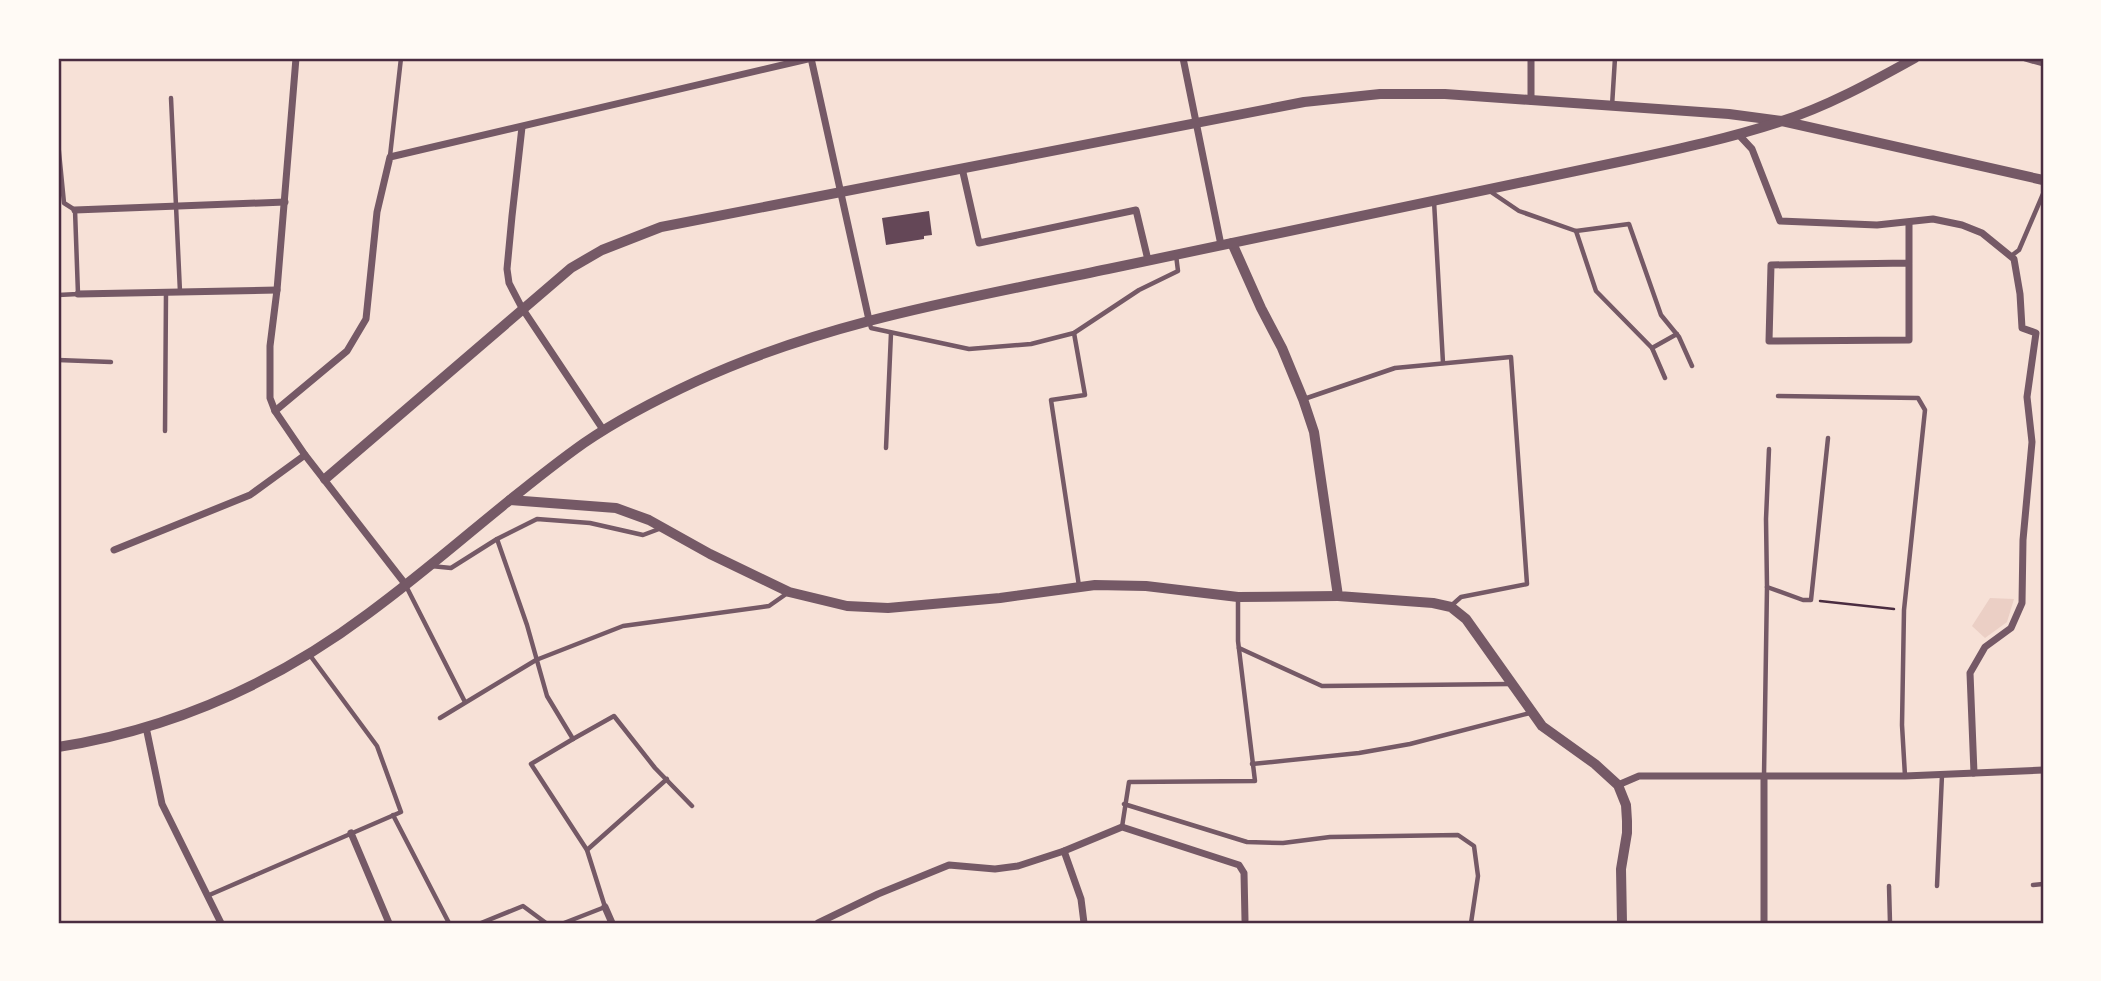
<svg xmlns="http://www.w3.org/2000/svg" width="2101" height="981" viewBox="0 0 2101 981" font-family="'Work Sans',sans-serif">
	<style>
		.green { fill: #ebcfc5 }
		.building { fill: #644757 }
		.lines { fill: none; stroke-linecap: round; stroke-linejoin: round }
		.path { stroke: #4a2c40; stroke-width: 2.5 }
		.service { stroke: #755966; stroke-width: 4.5 }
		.minor { stroke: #755966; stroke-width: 7 }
		.tertiary { stroke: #755966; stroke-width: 10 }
		.rail { stroke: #8f747c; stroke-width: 4.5 }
		.neatline { fill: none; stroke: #4a2c40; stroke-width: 2.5 }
	</style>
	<rect width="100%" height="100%" fill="#f7e1d7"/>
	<!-- green -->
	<polygon class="green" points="1990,598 2014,599 2007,622 1985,638 1972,626"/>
	<!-- building -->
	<polygon class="building" points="929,211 932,235 924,236 924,239 886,245 882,218"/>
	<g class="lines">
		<!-- path -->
		<polyline class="path" points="1820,601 1894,609"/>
		<!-- service -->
		<g class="service">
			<polyline points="171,98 180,292"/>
			<polyline points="1612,106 1615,58"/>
			<polyline points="58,142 64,203 75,210 78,294 58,295"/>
			<polyline points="390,156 401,58"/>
			<polyline points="1491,192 1519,211 1576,231 1629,224 1661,315 1679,337 1692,366"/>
			<polyline points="1434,201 1443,363"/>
			<polyline points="1576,231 1596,291 1652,348 1665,378"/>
			<polyline points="2011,256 2019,250 2043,194"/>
			<polyline points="869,321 871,328 969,349 1031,344 1074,333 1139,290 1178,271 1176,255"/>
			<polyline points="1074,333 1085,395 1051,400 1079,586"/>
			<polyline points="1652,348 1677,334"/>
			<polyline points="58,360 111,362"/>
			<polyline points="1778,396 1918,398 1925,410 1904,610 1902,725 1905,776"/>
			<polyline points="1304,399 1395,368 1511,357 1527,584 1461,597 1452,605"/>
			<polyline points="165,431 166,292"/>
			<polyline points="886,448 891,333"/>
			<polyline points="497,539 527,625 547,696 573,739 531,764 587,850 605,907 564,923"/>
			<polyline points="431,566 451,568 497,539 537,519 590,523 643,535 659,529"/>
			<polyline points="406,586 465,702"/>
			<polyline points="1767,587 1803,600 1811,600 1828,438"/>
			<polyline points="1239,648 1322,686 1510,684"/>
			<polyline points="440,718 536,660 623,626 769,606 789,592"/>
			<polyline points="573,739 614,716 655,768 692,806"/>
			<polyline points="1252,764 1359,753 1410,744 1530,713"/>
			<polyline points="1764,776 1767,587 1766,519 1769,449"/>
			<polyline points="1124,804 1247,842 1283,843 1330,837 1458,835 1474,846 1478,876 1471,923"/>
			<polyline points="393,815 449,923"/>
			<polyline points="1122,827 1129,782 1255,781 1238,641 1238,598"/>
			<polyline points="587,850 667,779"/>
			<polyline points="2033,885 2043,884"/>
			<polyline points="1889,886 1890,923"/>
			<polyline points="1937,886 1942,775"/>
			<polyline points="207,896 401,812 377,746 309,654"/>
			<polyline points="481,923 523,906 546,923"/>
		</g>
		<!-- minor -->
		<g class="minor">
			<polyline points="296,58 277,290 270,346 270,398 275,411 305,455 406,585"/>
			<polyline points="811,58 869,320"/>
			<polyline points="1183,58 1221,245"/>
			<polyline points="2025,58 2043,63"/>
			<polyline points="1531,101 1531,58"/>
			<polyline points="522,127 512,216 507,269 509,283 522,308 604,431"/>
			<polyline points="1739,135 1752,149 1780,221 1877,225 1933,219 1962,225 1982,233 2014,259 2020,294 2022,328 2036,333 2027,397 2032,442 2023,540 2022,603 2011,628 1985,647 1970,673 1974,773"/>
			<polyline points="962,168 979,243 1136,210 1148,260"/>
			<polyline points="75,210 285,202"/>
			<polyline points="1909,263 1771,265 1769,341 1909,340 1909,223"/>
			<polyline points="78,294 277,290"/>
			<polyline points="275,411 347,351 366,319 377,212 390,157 812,58"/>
			<polyline points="114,550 250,495 305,455"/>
			<polyline points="146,727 162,804 221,923"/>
			<polyline points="1764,777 1764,923"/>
			<polyline points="1618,785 1639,776 1905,776 2043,770"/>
			<polyline points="351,833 389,923"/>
			<polyline points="1064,851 1081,899 1084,923"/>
			<polyline points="605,907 612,923"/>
			<polyline points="818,923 878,894 949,865 995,869 1018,866 1064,851 1122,827 1239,865 1244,873 1245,920"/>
		</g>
		<!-- tertiary -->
		<g class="tertiary">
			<polyline points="1232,243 1261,308 1282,348 1303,399 1314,432 1338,596 1433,603 1451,607 1466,619 1542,726 1595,764 1618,785 1626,805 1627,821 1627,833 1621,869 1622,923"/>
			<polyline points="325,479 571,268 602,250 661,227 1304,102 1380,94 1445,94 1729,114 1782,121 2043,180"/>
			<polyline points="510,500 616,508 649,520 710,554 789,592 847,606 888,608 1000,598 1095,585 1146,586 1238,597 1338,596"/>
			<path d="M 58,747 C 172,729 277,682 369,613 C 443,559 509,496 584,443 C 619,419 658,399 697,381 C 827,321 969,298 1108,269 C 1282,232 1455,196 1628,160 C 1679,149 1730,138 1779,122 C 1826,107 1872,82 1915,58"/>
		</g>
		<!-- rail -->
		<polyline class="rail" points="58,59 61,58"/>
	</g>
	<!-- border -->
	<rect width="2101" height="981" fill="none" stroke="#fffaf5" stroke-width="119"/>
	<rect x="60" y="60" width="1982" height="862" class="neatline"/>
</svg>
